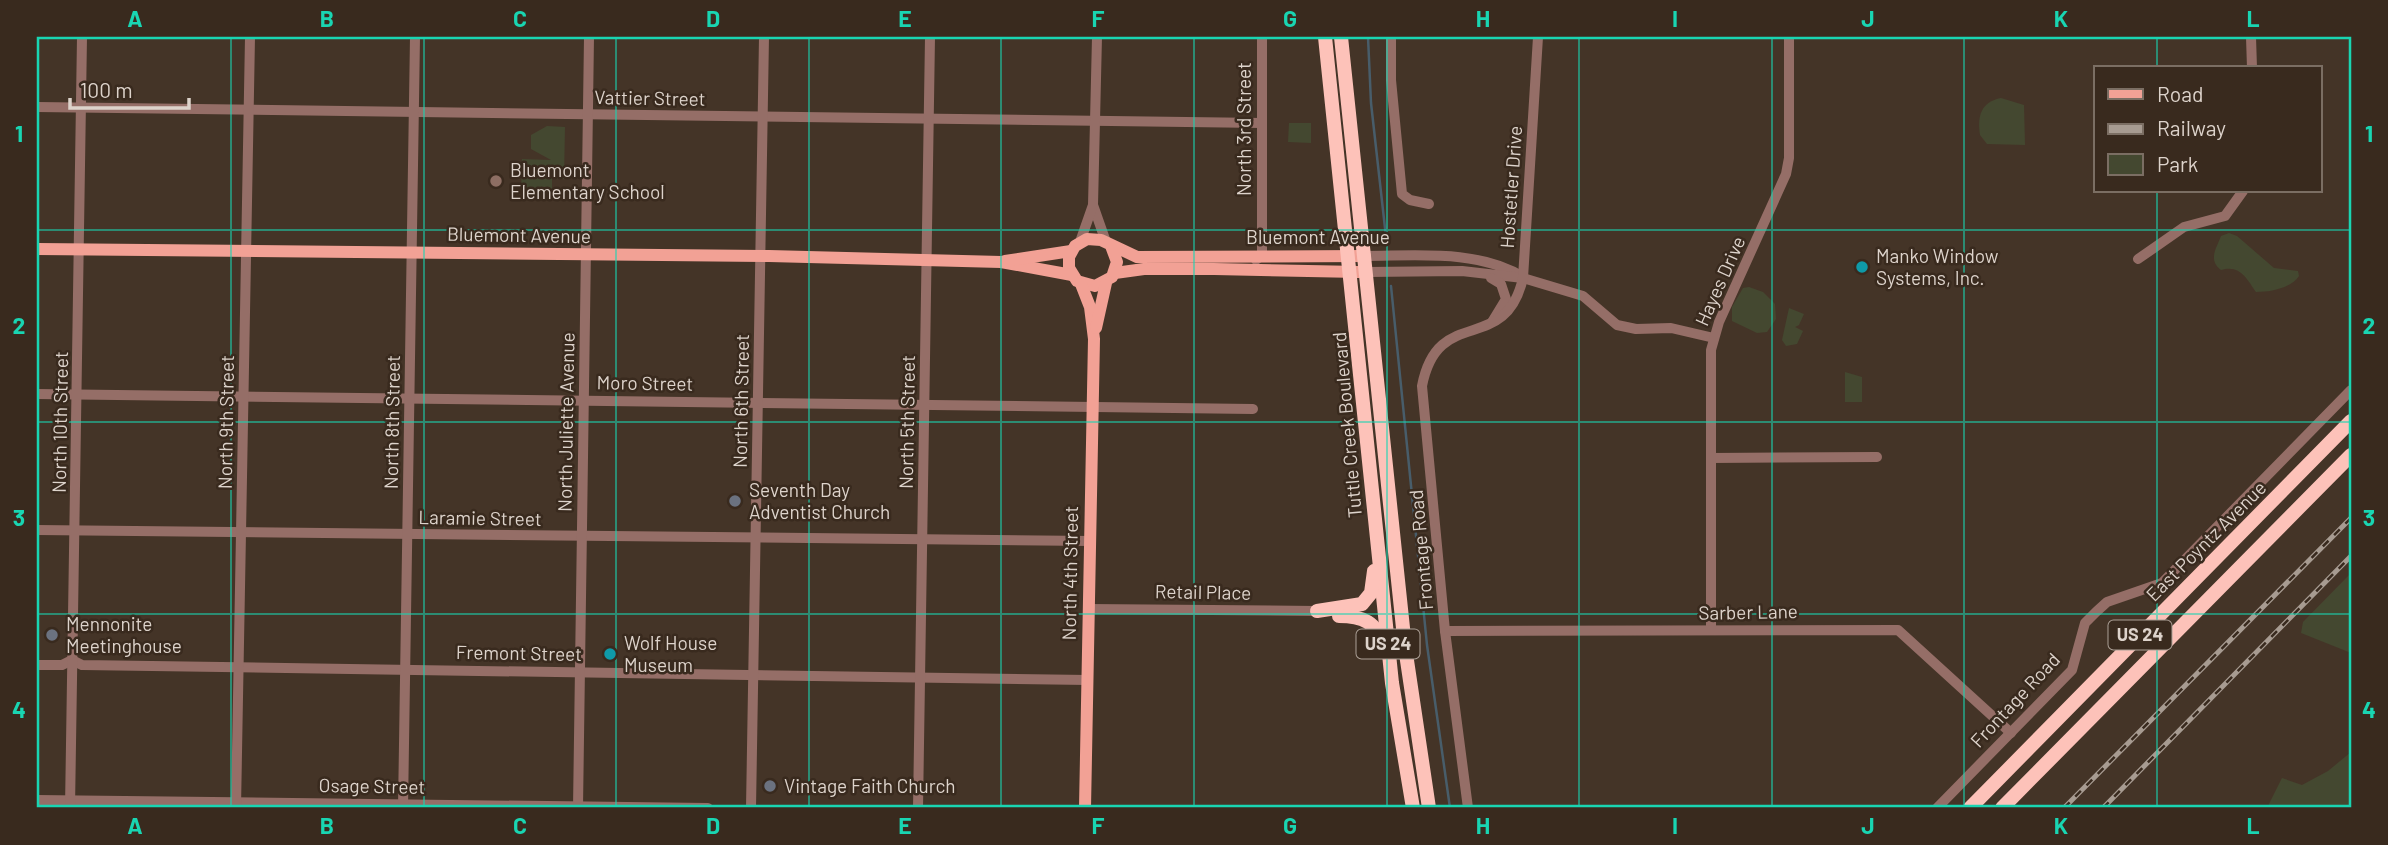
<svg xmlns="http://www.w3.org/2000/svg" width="2388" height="845" viewBox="0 0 2388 845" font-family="Barlow,sans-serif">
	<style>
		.green { fill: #444830 }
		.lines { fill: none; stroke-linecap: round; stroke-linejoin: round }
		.stream { stroke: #485d6a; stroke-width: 2.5 }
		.minor { stroke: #956e67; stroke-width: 10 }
		.major { stroke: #f2a195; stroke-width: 12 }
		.highway { stroke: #fdc2b9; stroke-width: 14 }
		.rail-casing { stroke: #a79b91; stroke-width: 5 }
		.rail { stroke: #392a1e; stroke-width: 2.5; stroke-dasharray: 8; stroke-linecap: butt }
		.grid { fill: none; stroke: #19d5b2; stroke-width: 2; stroke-opacity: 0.55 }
		.education-dot { fill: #8d6e63; stroke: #392a1e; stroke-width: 2.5 }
		.culture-dot { fill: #0f9aa8; stroke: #392a1e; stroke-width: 2.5 }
		.worship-dot { fill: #6b7280; stroke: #392a1e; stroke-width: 2.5 }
		.labels { text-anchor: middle; stroke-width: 5; stroke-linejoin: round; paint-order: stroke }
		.shield { fill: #392a1e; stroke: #aca097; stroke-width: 2 }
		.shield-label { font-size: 18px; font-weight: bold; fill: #ddd3cb }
		.street-label { font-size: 19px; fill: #ddd3cb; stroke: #392a1e }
		.poi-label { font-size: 19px; fill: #ddd3cb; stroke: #392a1e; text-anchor: start }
		.neatline { fill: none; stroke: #19d5b2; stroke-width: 2.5 }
		.grid-label { font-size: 23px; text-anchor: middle; font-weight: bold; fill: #19d5b2 }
	</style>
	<rect width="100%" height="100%" fill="#443427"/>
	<!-- green -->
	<g class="green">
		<path d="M 2001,98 L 2024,105 L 2025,145 L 1987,144 L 1980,135 C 1977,116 1981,102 2001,98 Z"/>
		<polygon points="1289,123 1311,123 1311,143 1288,142"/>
		<polygon points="547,126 565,127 564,179 552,179 552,192 521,192 522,159 551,160 531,149 531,135"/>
		<path d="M 2229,233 L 2237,236 L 2274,268 L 2298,271 L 2299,276 C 2291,288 2271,292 2256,292 C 2247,279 2240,264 2221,270 C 2208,260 2216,249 2221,236 Z"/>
		<polygon points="1749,287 1763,292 1775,304 1776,319 1767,332 1757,333 1732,321 1732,307 1743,288"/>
		<polygon points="1789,308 1804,314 1799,325 1795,327 1803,331 1797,344 1786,346 1782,340"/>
		<polygon points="1845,372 1862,377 1862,402 1845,402"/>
		<polygon points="2351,573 2351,653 2301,633 2303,622"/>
		<polygon points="2351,752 2351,808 2267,808 2282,778 2302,785 2328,771"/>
	</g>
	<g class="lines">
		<!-- stream -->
		<g class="stream">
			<polyline points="1368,37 1371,103 1386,237"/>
			<polyline points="1391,286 1427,645 1450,808"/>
		</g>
		<!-- minor -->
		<g class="minor">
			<polyline points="1391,37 1391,80 1402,194 1410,200 1429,204"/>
			<polyline points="2251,37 2252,68"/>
			<polyline points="37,107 1262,123"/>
			<polyline points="1093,205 1106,242"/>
			<polyline points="1080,242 1093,205 1097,37"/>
			<path d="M 1365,256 C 1416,256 1478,249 1523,277"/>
			<polyline points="2138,259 2184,227 2225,216 2243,191"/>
			<polyline points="1256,260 1262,255 1262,37"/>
			<polyline points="1367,272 1462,271 1523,278 1583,296 1617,325 1636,329 1671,328 1714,338"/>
			<polyline points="1491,278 1501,284 1506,299 1492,322"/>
			<polyline points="37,394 1253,409"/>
			<polyline points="1711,458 1877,457"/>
			<polyline points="37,530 1091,541"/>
			<polyline points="1088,609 1317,611"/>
			<polyline points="1711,629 1711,350 1719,322 1786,174 1789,158 1789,37"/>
			<polyline points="1445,631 1898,630 2011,733"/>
			<polyline points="37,665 62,665 72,660 82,665 1088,680"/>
			<polyline points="37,800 708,808"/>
			<polyline points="70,808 82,37"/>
			<polyline points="236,808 250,37"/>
			<polyline points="403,808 415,37"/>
			<polyline points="578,808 589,37"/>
			<polyline points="751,808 764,37"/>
			<polyline points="918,808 930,37"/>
			<path d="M 1468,808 L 1445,631 L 1422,386 C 1438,303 1505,357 1523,278 L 1538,37"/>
			<polyline points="1937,808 2072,670 2085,623 2096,612 2107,602 2162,583 2351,390"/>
		</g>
		<!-- major -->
		<g class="major">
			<polyline points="1111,246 1117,262 1112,277 1095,286 1077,281 1069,268 1069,257 1075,246 1087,239 1101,240 1137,257 1365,256"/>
			<polyline points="37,249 769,256 1001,262 1072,275"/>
			<polyline points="1005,261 1071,251"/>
			<polyline points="1115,273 1144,269 1214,269 1359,272"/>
			<polyline points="1081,284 1090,307 1094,339 1085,808"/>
			<polyline points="1096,328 1106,283"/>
		</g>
		<!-- highway -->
		<g class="highway">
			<polyline points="1325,37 1392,683 1413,808"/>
			<polyline points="1341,37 1405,647 1429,808"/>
			<polyline points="1317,611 1362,604 1371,593 1374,571"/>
			<path d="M 1339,616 C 1362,616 1378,622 1382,646"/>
			<polyline points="1970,808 2351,421"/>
			<polyline points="2002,808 2351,455"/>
		</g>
		<!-- rail casing -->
		<g class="rail-casing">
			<g id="rail">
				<polyline points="2064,808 2351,518"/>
				<polyline points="2103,808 2351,556"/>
			</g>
		</g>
		<!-- rail -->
		<use href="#rail" class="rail"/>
	</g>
	<!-- grid -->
	<path class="grid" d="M 231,37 L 231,808M 424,37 L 424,808M 616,37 L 616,808M 809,37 L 809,808M 1001,37 L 1001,808M 1194,37 L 1194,808M 1387,37 L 1387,808M 1579,37 L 1579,808M 1772,37 L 1772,808M 1964,37 L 1964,808M 2157,37 L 2157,68M 2157,191 L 2157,808M 37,230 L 2351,230M 37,422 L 2351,422M 37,614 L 2351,614"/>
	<!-- markers -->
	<circle class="education-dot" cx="496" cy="181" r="7"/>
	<g class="culture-dot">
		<circle cx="1862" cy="267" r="7"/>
		<circle cx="610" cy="654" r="7"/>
	</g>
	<g class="worship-dot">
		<circle cx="735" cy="501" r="7"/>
		<circle cx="52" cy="635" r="7"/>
		<circle cx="770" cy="786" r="7"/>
	</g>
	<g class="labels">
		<!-- shield labels -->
		<g class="shield">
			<rect x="2108.5" y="620.5" width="63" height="29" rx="5"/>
			<rect x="1356.5" y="629.5" width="63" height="29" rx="5"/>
		</g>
		<g class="shield-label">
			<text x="2140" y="641">US 24</text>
			<text x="1388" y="650">US 24</text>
		</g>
		<!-- street labels -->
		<g class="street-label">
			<text transform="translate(650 98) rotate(1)" y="7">Vattier Street</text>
			<text transform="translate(1244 129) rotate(-90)" y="7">North 3rd Street</text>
			<text transform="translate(1511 187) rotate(-86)" y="7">Hostetler Drive</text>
			<text transform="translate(519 235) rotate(1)" y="7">Bluemont Avenue</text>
			<text x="1318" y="244">Bluemont Avenue</text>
			<text transform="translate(1720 281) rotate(-66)" y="7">Hayes Drive</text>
			<text transform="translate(645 383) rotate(1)" y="7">Moro Street</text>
			<text transform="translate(741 401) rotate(-89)" y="7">North 6th Street</text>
			<text transform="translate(60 422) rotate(-89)" y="7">North 10th Street</text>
			<text transform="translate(226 422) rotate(-89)" y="7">North 9th Street</text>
			<text transform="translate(392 422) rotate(-89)" y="7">North 8th Street</text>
			<text transform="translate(566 422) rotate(-89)" y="7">North Juliette Avenue</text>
			<text transform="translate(907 422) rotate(-89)" y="7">North 5th Street</text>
			<text transform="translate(1347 425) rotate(-95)" y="7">Tuttle Creek Boulevard</text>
			<text transform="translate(480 518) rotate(1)" y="7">Laramie Street</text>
			<text transform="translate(2206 541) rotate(-45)" y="7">East Poyntz Avenue</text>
			<text transform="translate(1421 550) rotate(-95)" y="7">Frontage Road</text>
			<text transform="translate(1070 573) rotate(-89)" y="7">North 4th Street</text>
			<text transform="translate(1203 592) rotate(1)" y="7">Retail Place</text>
			<text transform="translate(1748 612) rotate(-1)" y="7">Sarber Lane</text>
			<text transform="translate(519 653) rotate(1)" y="7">Fremont Street</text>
			<text transform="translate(2015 700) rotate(-47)" y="7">Frontage Road</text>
			<text transform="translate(372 786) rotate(1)" y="7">Osage Street</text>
		</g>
		<!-- poi labels -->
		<g class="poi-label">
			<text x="510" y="177">Bluemont<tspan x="510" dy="22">Elementary School</tspan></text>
			<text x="1876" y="263">Manko Window<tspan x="1876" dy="22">Systems, Inc.</tspan></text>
			<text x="749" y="497">Seventh Day<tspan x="749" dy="22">Adventist Church</tspan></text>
			<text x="66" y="631">Mennonite<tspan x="66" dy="22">Meetinghouse</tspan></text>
			<text x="624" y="650">Wolf House<tspan x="624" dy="22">Museum</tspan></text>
			<text x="784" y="793">Vintage Faith Church</text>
		</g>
	</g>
	<!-- border -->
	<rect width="2388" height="845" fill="none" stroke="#392a1e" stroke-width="77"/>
	<!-- legend -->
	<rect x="2094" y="66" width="228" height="126" fill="#392a1e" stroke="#7b6e63" stroke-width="2"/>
	<rect x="2108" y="89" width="35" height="10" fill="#f2a195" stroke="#7b6e63" stroke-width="2"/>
	<text x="2157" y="102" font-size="21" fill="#ddd3cb">Road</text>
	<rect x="2108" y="124" width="35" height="10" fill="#a79b91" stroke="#7b6e63" stroke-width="2"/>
	<text x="2157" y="136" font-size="21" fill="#ddd3cb">Railway</text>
	<rect x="2108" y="154" width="35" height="21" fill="#444830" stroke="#7b6e63" stroke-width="2"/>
	<text x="2157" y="172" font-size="21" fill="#ddd3cb">Park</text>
	<!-- scale -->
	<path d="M70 98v10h119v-10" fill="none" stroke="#ddd3cb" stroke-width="3.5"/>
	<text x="80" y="98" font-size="21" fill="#ddd3cb" stroke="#392a1e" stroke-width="5" paint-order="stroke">100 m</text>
	<rect x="38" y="38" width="2312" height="768" class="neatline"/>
	<g class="grid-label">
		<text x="135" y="27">A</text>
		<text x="327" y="27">B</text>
		<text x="520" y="27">C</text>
		<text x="713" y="27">D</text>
		<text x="905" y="27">E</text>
		<text x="1098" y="27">F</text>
		<text x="1290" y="27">G</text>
		<text x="1483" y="27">H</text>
		<text x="1675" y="27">I</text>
		<text x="1868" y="27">J</text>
		<text x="2061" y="27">K</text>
		<text x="2253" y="27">L</text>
		<text x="19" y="142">1</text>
		<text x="2369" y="142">1</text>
		<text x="19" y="334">2</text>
		<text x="2369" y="334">2</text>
		<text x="19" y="526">3</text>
		<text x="2369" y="526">3</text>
		<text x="19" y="718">4</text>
		<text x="2369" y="718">4</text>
		<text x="135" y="834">A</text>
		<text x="327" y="834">B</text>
		<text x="520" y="834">C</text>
		<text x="713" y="834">D</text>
		<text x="905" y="834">E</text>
		<text x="1098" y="834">F</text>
		<text x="1290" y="834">G</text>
		<text x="1483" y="834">H</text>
		<text x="1675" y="834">I</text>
		<text x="1868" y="834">J</text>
		<text x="2061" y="834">K</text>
		<text x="2253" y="834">L</text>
	</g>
</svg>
